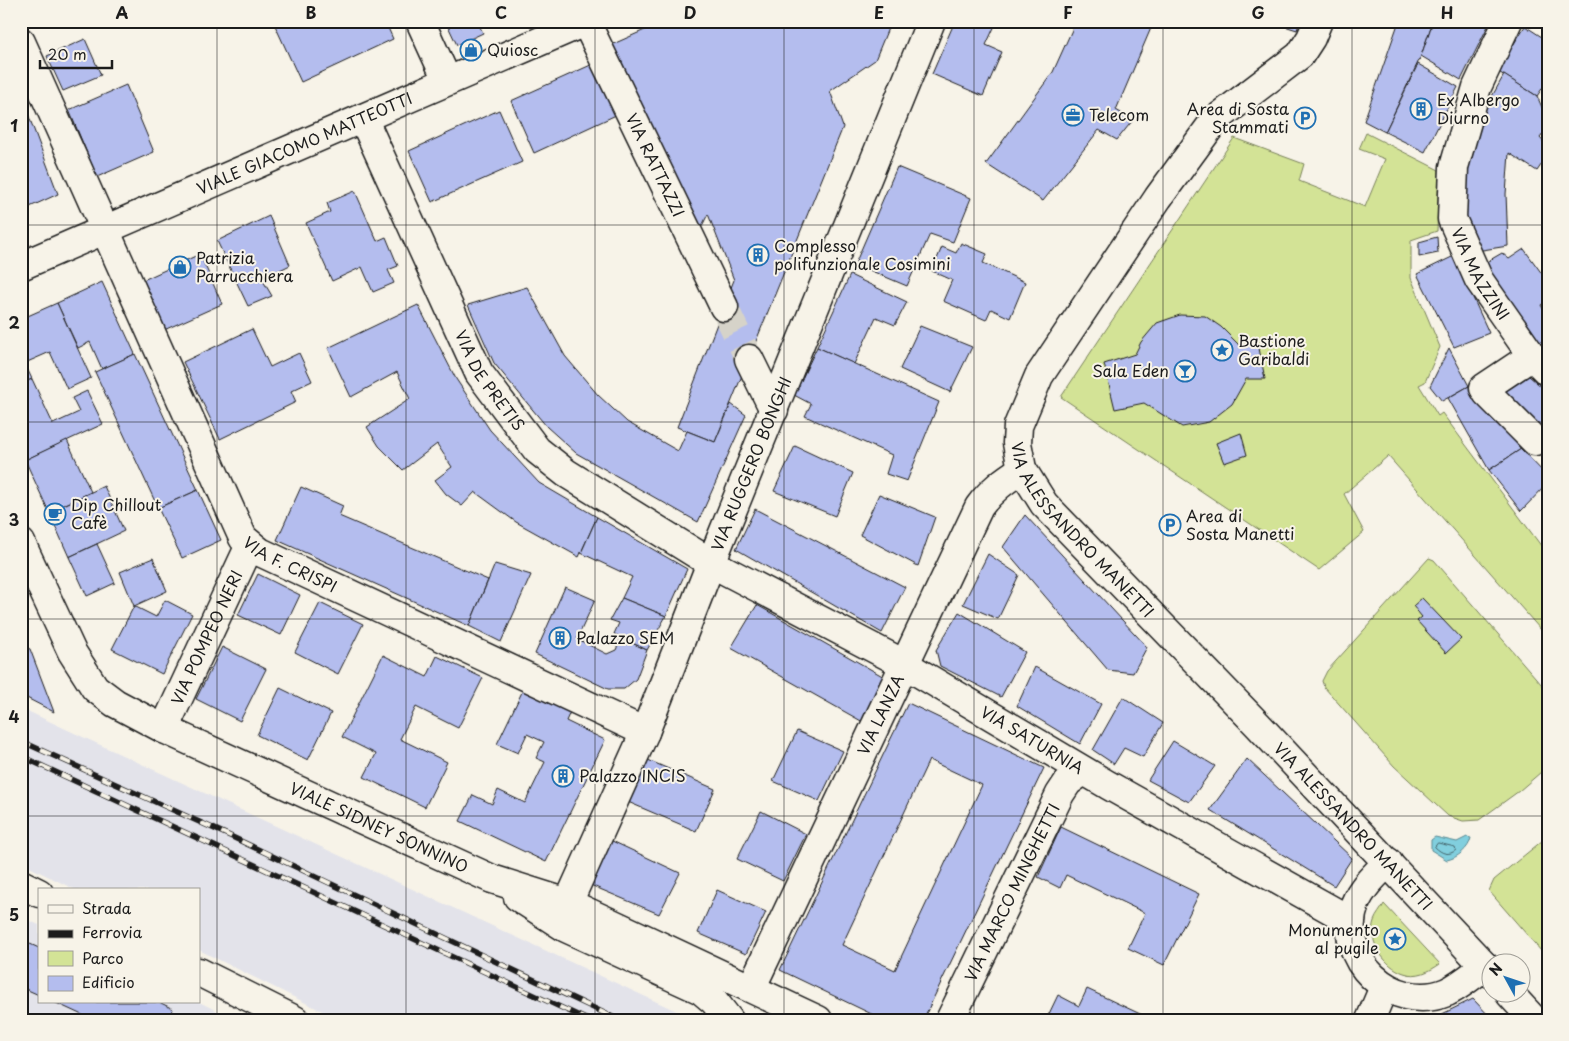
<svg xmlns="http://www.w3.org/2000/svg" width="1569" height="1041" viewBox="0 0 1569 1041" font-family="'Playpen Sans',sans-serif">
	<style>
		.built { fill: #e3e3ea }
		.green { fill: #d3e396; stroke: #788059 }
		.water { fill: #81cfde; stroke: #598790 }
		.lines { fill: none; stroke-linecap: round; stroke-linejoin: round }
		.shore { stroke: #44646a; stroke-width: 1 }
		.building { fill: #b4bdee; stroke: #1c1c1c; fill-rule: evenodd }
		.minor-tunnel { stroke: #d6d3c9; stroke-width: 28; stroke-dasharray: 28 14; stroke-linecap: butt }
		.minor-casing { stroke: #1c1c1c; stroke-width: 31 }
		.minor { stroke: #f7f3e8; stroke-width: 28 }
		.rail-casing { stroke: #1c1c1c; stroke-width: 5.5 }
		.rail { stroke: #f7f3e8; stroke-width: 4; stroke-dasharray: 11; stroke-linecap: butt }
		.grid { fill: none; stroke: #1c1c1c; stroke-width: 1; stroke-opacity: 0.55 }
		.labels { text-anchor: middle; stroke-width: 4; stroke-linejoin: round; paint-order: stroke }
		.poi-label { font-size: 16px; fill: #1c1c1c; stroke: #f7f3e8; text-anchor: start }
		.street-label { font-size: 16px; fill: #1c1c1c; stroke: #f7f3e8 }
		.neatline { fill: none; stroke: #1c1c1c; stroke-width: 2 }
		.grid-label { font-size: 16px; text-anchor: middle; font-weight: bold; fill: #1c1c1c }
	</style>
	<rect width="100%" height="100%" fill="#f7f3e8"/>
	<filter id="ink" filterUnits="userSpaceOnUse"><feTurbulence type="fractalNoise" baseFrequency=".02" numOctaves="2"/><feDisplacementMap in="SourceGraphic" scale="10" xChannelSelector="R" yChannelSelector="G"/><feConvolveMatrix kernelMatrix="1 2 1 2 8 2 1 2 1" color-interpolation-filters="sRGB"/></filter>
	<g filter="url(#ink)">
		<!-- built -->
		<g class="built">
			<polygon points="21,708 70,731 696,1020 340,1020 199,950 199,890 76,890 21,863"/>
			<polygon points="21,917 39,925 39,1002 199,1002 236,1020 21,1020"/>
		</g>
		<!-- green -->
		<g class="green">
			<polygon points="1366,133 1439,170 1437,231 1411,240 1411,278 1440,347 1425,382 1419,385 1438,416 1442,413 1548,555 1548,638 1388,456 1344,494 1364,532 1319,570 1061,397 1234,138 1304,164 1299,181 1365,207 1385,159 1359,149"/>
			<polygon points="1429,558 1434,560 1548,692 1548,766 1519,791 1479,820 1463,821 1448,816 1394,766 1324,687 1322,681 1327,671"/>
			<polygon points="1548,836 1548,959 1489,891 1494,880"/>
			<path d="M 1384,904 L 1440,964 C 1430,971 1417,978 1404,973 C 1385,967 1367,941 1374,921 C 1376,915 1381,910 1384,904 Z"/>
		</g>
		<!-- water -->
		<path class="water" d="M 1435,837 L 1457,842 L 1467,837 L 1471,838 C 1469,849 1457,858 1447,860 L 1431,850 L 1431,840 Z"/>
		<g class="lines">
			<!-- shore -->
			<path class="shore" d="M 1438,843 L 1455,847 L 1456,850 C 1449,856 1442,854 1435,847 Z"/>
		</g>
		<!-- building -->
		<g class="building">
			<polygon points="273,21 385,21 393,39 301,82"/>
			<polygon points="457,21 477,21 483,33 457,45 448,26"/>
			<polygon points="665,21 891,21 875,60 830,91 843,127 715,442 677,427 734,280 708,214 700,230 611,45"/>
			<polygon points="955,21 997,21 986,45 1002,52 983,96 932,74"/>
			<polygon points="1076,21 1154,21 1116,110 1133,120 1117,140 1099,130 1043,201 986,164 1053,72"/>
			<polygon points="1269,21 1300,21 1297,30"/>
			<polygon points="1399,21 1433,21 1421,56 1385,132 1364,121"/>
			<polygon points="1433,21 1490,22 1461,80 1421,56"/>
			<polygon points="1525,26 1548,41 1548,80 1537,96 1497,71"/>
			<polygon points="85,39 101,75 63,91 47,56"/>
			<polygon points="593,64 616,115 534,153 511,101"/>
			<polygon points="1418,64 1458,87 1425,152 1385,132"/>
			<polygon points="1504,75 1537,96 1545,114 1547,129 1540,138 1548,147 1548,155 1537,171 1509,153 1506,194 1508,246 1476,251 1463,220 1467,166 1481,116"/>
			<polygon points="126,85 154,152 97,177 69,110"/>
			<polygon points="499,110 522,162 432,202 409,151"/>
			<polygon points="28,114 58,194 21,211 21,117"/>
			<polygon points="897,167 971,198 953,242 930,234 907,286 855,264"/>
			<polygon points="355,191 377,241 386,237 398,266 388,270 394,283 373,292 362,267 332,281 306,223 330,212 327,203"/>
			<polygon points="269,216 290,265 262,279 272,296 248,306 217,241"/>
			<polygon points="1437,237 1438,253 1419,257 1419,242"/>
			<polygon points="961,243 987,254 983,263 1025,282 1010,318 991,309 986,320 943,301 952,280 932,271 942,247 956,253"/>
			<polygon points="1524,249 1548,282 1548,300 1541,305 1546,314 1548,313 1548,353 1544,351 1483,264 1502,253 1509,259"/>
			<polygon points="200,254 222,304 164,330 141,281"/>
			<polygon points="1454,256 1489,333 1454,347 1417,274"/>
			<polygon points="850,275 907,302 895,325 876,317 854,364 817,347"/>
			<polygon points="102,282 135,354 102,369 90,342 78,348 57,303"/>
			<polygon points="527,287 565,356 598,395 627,422 678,451 687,431 715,442 731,404 746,415 698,522 576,453 547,427 494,363 468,305"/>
			<polygon points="57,303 91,378 67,389 50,352 25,363 21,356 21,319"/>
			<polygon points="418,305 456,379 490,430 539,483 597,517 579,557 516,522 475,492 462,506 446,494 435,480 452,467 437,444 403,470 379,446 367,427 410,399 397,372 351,397 328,348"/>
			<polygon points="1180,315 1205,316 1221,327 1241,347 1258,343 1265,379 1246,379 1232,404 1209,422 1182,427 1144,403 1115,409 1104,364 1135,354 1141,342 1157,323"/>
			<polygon points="920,326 972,347 950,392 900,369"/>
			<polygon points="252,329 270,367 299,353 312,381 291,391 296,402 220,439 183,362"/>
			<polygon points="817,347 939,402 907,481 886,474 892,455 805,416 811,404 794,395"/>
			<polygon points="1449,348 1469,386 1442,401 1430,386"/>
			<polygon points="135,354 198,490 158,508 95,372"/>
			<polygon points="21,356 32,379 21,384"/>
			<polygon points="1523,371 1548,392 1548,438 1499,389"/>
			<polygon points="32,379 53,424 79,412 72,398 87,391 103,424 25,460 21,452 21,384"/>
			<polygon points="1469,386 1521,449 1489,470 1448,398"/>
			<polygon points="1241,433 1247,455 1224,463 1216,443"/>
			<polygon points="67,440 91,492 49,512 25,460"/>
			<polygon points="795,446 853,473 835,516 774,491"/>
			<polygon points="1521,449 1548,477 1548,483 1521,511 1489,470"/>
			<polygon points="104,486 124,531 69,557 49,512"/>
			<polygon points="301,487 343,506 339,516 488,580 469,626 277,540"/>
			<polygon points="198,490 221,540 182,558 158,508"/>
			<polygon points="879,494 935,517 918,566 860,535"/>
			<polygon points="755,509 905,587 882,633 736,549"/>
			<polygon points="1025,515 1147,647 1133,673 1108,670 1003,547"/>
			<polygon points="597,517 687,569 666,616 622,598 632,577 581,553"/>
			<polygon points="97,544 115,583 87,596 69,557"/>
			<polygon points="988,554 1019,575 998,619 963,604"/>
			<polygon points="153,558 167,591 134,606 120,572"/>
			<polygon points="495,564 531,575 501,642 469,626"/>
			<polygon points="258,574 300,595 281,635 238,615"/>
			<polygon points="565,587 595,600 577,639 607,654 616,650 621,638 647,650 636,679 624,689 608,689 535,654"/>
			<polygon points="622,598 666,616 647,650 614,634 619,623 610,620"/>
			<polygon points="1422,598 1461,639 1446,653 1417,621 1422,617 1413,606"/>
			<polygon points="165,600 192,614 162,674 112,649 134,606 156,617"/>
			<polygon points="320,603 363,624 338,674 295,652"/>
			<polygon points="757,605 886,678 863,722 731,648"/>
			<polygon points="959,612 1025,652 1001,697 940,666 936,650"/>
			<polygon points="21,645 30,649 54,712 21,695"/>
			<polygon points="222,647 266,669 240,721 196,699"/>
			<polygon points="383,655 427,677 437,656 483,678 458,728 416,707 400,739 447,762 425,807 364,777 376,754 342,737"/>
			<polygon points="1035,667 1101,704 1080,744 1017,706"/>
			<polygon points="280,688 331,713 308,760 257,735"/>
			<polygon points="523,690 570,712 566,721 605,740 546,862 460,821 473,795 492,804 498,790 525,803 545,762 536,758 544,742 527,734 518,753 497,744"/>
			<polygon points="1123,697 1163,723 1143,757 1124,748 1114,764 1093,750"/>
			<path d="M 908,703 L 1044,768 L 923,1020 L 884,1020 L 780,970 ZM 929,760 L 982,785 L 895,970 L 842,945 Z"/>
			<polygon points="797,731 843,751 819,801 773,781"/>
			<polygon points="1173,741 1215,766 1189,802 1148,780"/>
			<polygon points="1247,759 1352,858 1334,886 1210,810"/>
			<polygon points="648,760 715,789 696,831 628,802"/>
			<polygon points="761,811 806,834 783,881 737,859"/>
			<polygon points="1061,827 1199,894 1164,965 1128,948 1145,913 1066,875 1060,888 1038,877"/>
			<polygon points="610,840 680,873 659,914 588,884"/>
			<polygon points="717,890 766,912 746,954 698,933"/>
			<polygon points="21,940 39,948 39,995 21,987"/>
			<polygon points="1087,989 1153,1020 1046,1020 1058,995 1079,1006"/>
			<polygon points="1473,999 1493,1020 1405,1020 1438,1016"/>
			<polygon points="54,1002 159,1002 173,1009 168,1020 93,1020"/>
		</g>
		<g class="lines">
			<!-- minor-tunnel -->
			<polyline class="minor-tunnel" points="724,307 749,359"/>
			<!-- minor casing -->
			<g class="minor-casing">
				<g id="minor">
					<polyline points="420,21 447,80"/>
					<path id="s1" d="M 1318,21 L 1311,38 L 1300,55 L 1215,120 L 1158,198 L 1039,376 L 1018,426 L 1017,443 L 1022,469 L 1044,504 L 1258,725 L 1492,974"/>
					<path id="s2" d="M 1508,21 L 1477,87 L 1454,167 L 1452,219 L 1479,280 L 1532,356 L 1548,372"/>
					<path id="s3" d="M 586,22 L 724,307"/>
					<path id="s4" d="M 21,42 L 243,538 L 260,552 L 645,732"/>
					<path id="s5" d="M 363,118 L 479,373 L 537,450 L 566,473 L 711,563 L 904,664 L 1108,785 L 1351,921"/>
					<path id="s6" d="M 21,266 L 587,21"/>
					<polyline points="1532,356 1484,388 1487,393 1535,441"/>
					<polyline points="749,359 774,410"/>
					<path id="s7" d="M 21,543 L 72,652 L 95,688 L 115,703 L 164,729 L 492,879 L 568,903 L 607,921 L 818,1020"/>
					<path id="s8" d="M 164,729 L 250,545"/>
					<path d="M 1388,862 C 1375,875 1362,887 1355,904 C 1334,959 1393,1014 1447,992 C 1460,986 1473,975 1485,966"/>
					<polyline points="21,884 39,893"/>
					<polyline points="518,897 566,928 701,990 714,1001 729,1020"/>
					<path id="s9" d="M 568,903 L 645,732 L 711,563 L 931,21"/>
					<polyline points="199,972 295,1020"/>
					<path id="s10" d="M 757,976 L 979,507 C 991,490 1005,480 1022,469"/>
					<polyline points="1510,994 1534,1020"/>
					<path id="s11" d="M 950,1020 L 1060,794 L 1068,782 L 1083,771"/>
					<polyline points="1370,1020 1384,987"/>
				</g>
			</g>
			<!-- minor -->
			<use href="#minor" class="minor"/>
			<!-- rail casing -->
			<g class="rail-casing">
				<g id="rail">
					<polyline points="21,741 228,835 619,1020"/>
					<polyline points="21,756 588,1020"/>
				</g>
			</g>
			<!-- rail -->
			<use href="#rail" class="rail"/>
		</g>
	</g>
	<!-- grid -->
	<path class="grid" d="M 217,21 L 217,1020M 406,21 L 406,1020M 595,21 L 595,1020M 784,21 L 784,1020M 974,21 L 974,1020M 1163,21 L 1163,1020M 1352,21 L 1352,1020M 21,225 L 1548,225M 21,422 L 1548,422M 21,619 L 1548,619M 21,816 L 1548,816"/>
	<!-- icons -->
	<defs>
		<g id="shop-ring" transform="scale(1.125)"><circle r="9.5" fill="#f7f3e8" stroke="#1f6fb2" stroke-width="1.5"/><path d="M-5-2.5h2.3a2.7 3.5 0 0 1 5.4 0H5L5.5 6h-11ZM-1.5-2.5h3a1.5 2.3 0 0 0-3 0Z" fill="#1f6fb2"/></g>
		<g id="building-ring" transform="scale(1.125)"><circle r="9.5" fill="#f7f3e8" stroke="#1f6fb2" stroke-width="1.5"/><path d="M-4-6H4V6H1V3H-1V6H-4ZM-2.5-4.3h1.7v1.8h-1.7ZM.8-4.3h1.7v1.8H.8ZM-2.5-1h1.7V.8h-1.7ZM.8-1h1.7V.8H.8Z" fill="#1f6fb2"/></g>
		<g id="office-ring" transform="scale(1.125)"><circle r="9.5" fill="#f7f3e8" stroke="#1f6fb2" stroke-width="1.5"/><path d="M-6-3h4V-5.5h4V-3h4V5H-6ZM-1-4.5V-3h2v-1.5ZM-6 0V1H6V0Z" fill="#1f6fb2"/></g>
		<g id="parking-ring" transform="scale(1.125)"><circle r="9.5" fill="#f7f3e8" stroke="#1f6fb2" stroke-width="1.5"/><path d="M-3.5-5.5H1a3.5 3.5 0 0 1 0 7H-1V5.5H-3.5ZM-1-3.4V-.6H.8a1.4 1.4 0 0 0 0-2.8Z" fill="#1f6fb2"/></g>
		<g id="sight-ring" transform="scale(1.125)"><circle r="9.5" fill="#f7f3e8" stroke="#1f6fb2" stroke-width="1.5"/><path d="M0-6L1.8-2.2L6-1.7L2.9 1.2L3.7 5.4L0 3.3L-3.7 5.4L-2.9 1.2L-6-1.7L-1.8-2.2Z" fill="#1f6fb2"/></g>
		<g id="bar-ring" transform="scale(1.125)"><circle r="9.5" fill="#f7f3e8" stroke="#1f6fb2" stroke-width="1.5"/><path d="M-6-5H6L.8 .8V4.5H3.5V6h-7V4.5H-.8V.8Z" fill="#1f6fb2"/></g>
		<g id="cafe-ring" transform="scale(1.125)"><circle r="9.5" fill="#f7f3e8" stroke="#1f6fb2" stroke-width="1.5"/><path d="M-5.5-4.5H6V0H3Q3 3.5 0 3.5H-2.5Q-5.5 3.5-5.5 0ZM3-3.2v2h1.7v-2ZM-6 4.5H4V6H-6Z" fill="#1f6fb2"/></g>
	</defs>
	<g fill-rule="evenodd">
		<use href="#shop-ring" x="471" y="50"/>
		<use href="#building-ring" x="1421" y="109"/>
		<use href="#office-ring" x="1073" y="115"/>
		<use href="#parking-ring" x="1305" y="118"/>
		<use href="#building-ring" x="758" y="255"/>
		<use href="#shop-ring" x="180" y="267"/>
		<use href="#sight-ring" x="1222" y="350"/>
		<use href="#bar-ring" x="1185" y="371"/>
		<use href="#cafe-ring" x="55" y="514"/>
		<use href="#parking-ring" x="1170" y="525"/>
		<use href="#building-ring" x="560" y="638"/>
		<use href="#building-ring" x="563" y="776"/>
		<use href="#sight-ring" x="1395" y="939"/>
	</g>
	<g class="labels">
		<!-- poi labels -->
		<g class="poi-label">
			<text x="487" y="56">Quiosc</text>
			<text x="1437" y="106">Ex Albergo<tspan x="1437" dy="18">Diurno</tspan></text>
			<text x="1289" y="115" text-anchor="end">Area di Sosta<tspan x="1289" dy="18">Stammati</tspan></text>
			<text x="1089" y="121">Telecom</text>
			<text x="774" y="252">Complesso<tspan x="774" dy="18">polifunzionale Cosimini</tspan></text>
			<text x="196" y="264">Patrizia<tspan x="196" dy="18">Parrucchiera</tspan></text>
			<text x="1238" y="347">Bastione<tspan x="1238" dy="18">Garibaldi</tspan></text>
			<text x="1169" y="377" text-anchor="end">Sala Eden</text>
			<text x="71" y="511">Dip Chillout<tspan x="71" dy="18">Cafè</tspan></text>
			<text x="1186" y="522">Area di<tspan x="1186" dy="18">Sosta Manetti</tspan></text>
			<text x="576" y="644">Palazzo SEM</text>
			<text x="579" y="782">Palazzo INCIS</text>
			<text x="1379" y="936" text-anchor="end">Monumento<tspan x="1379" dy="18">al pugile</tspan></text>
		</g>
		<!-- street labels -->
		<g class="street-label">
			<text dy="6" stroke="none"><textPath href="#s6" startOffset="309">VIALE GIACOMO MATTEOTTI</textPath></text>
			<text dy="6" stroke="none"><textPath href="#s3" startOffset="159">VIA RATTAZZI</textPath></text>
			<text dy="6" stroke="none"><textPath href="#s2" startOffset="270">VIA MAZZINI</textPath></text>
			<text dy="6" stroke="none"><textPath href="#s5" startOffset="292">VIA DE PRETIS</textPath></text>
			<text dy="6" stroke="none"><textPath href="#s9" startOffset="476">VIA RUGGERO BONGHI</textPath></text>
			<text dy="6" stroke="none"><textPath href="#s1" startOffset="638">VIA ALESSANDRO MANETTI</textPath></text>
			<text dy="6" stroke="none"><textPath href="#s4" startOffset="598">VIA F. CRISPI</textPath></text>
			<text dy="6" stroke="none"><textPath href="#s8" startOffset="101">VIA POMPEO NERI</textPath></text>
			<text dy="6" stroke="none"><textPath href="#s10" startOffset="289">VIA LANZA</textPath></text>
			<text dy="6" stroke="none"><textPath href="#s5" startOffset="951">VIA SATURNIA</textPath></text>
			<text dy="6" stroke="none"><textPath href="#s1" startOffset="1042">VIA ALESSANDRO MANETTI</textPath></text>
			<text dy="6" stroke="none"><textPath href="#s7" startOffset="480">VIALE SIDNEY SONNINO</textPath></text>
			<text dy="6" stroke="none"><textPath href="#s11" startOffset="142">VIA MARCO MINGHETTI</textPath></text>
		</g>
	</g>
	<!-- margin -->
	<rect width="1569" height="1041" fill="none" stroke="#f7f3e8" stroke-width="55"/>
	<!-- legend -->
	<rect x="38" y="888" width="162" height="115" fill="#f7f3e8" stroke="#9f9d96"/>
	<rect x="48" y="905" width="25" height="8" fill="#f7f3e8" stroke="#9f9d96"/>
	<text x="82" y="914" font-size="15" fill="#1c1c1c">Strada</text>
	<rect x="48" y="930" width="25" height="8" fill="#1c1c1c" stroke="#9f9d96"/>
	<text x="82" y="938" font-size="15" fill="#1c1c1c">Ferrovia</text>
	<rect x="48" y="951" width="25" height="15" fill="#d3e396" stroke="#9f9d96"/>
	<text x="82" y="964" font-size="15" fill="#1c1c1c">Parco</text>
	<rect x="48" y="976" width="25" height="15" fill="#b4bdee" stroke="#9f9d96"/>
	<text x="82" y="988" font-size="15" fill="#1c1c1c">Edificio</text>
	<!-- north arrow -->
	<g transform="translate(1506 978) rotate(310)"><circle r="24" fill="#f7f3e8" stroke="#9f9d96"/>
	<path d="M0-4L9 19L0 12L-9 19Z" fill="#1f6fb2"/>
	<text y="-8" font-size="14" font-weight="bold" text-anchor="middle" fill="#1c1c1c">N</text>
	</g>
	<!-- scale -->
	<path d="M40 60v8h72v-8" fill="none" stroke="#1c1c1c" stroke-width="2.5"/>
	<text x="48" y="60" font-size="15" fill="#1c1c1c" stroke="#f7f3e8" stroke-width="4" paint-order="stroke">20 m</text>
	<rect x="28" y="28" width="1514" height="986" class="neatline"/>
	<g class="grid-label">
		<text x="122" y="19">A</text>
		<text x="311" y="19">B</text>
		<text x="501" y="19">C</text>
		<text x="690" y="19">D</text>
		<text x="879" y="19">E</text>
		<text x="1068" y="19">F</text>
		<text x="1258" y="19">G</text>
		<text x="1447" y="19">H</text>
		<text x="14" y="132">1</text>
		<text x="14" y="329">2</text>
		<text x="14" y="526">3</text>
		<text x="14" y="723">4</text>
		<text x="14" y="921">5</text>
	</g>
</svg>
